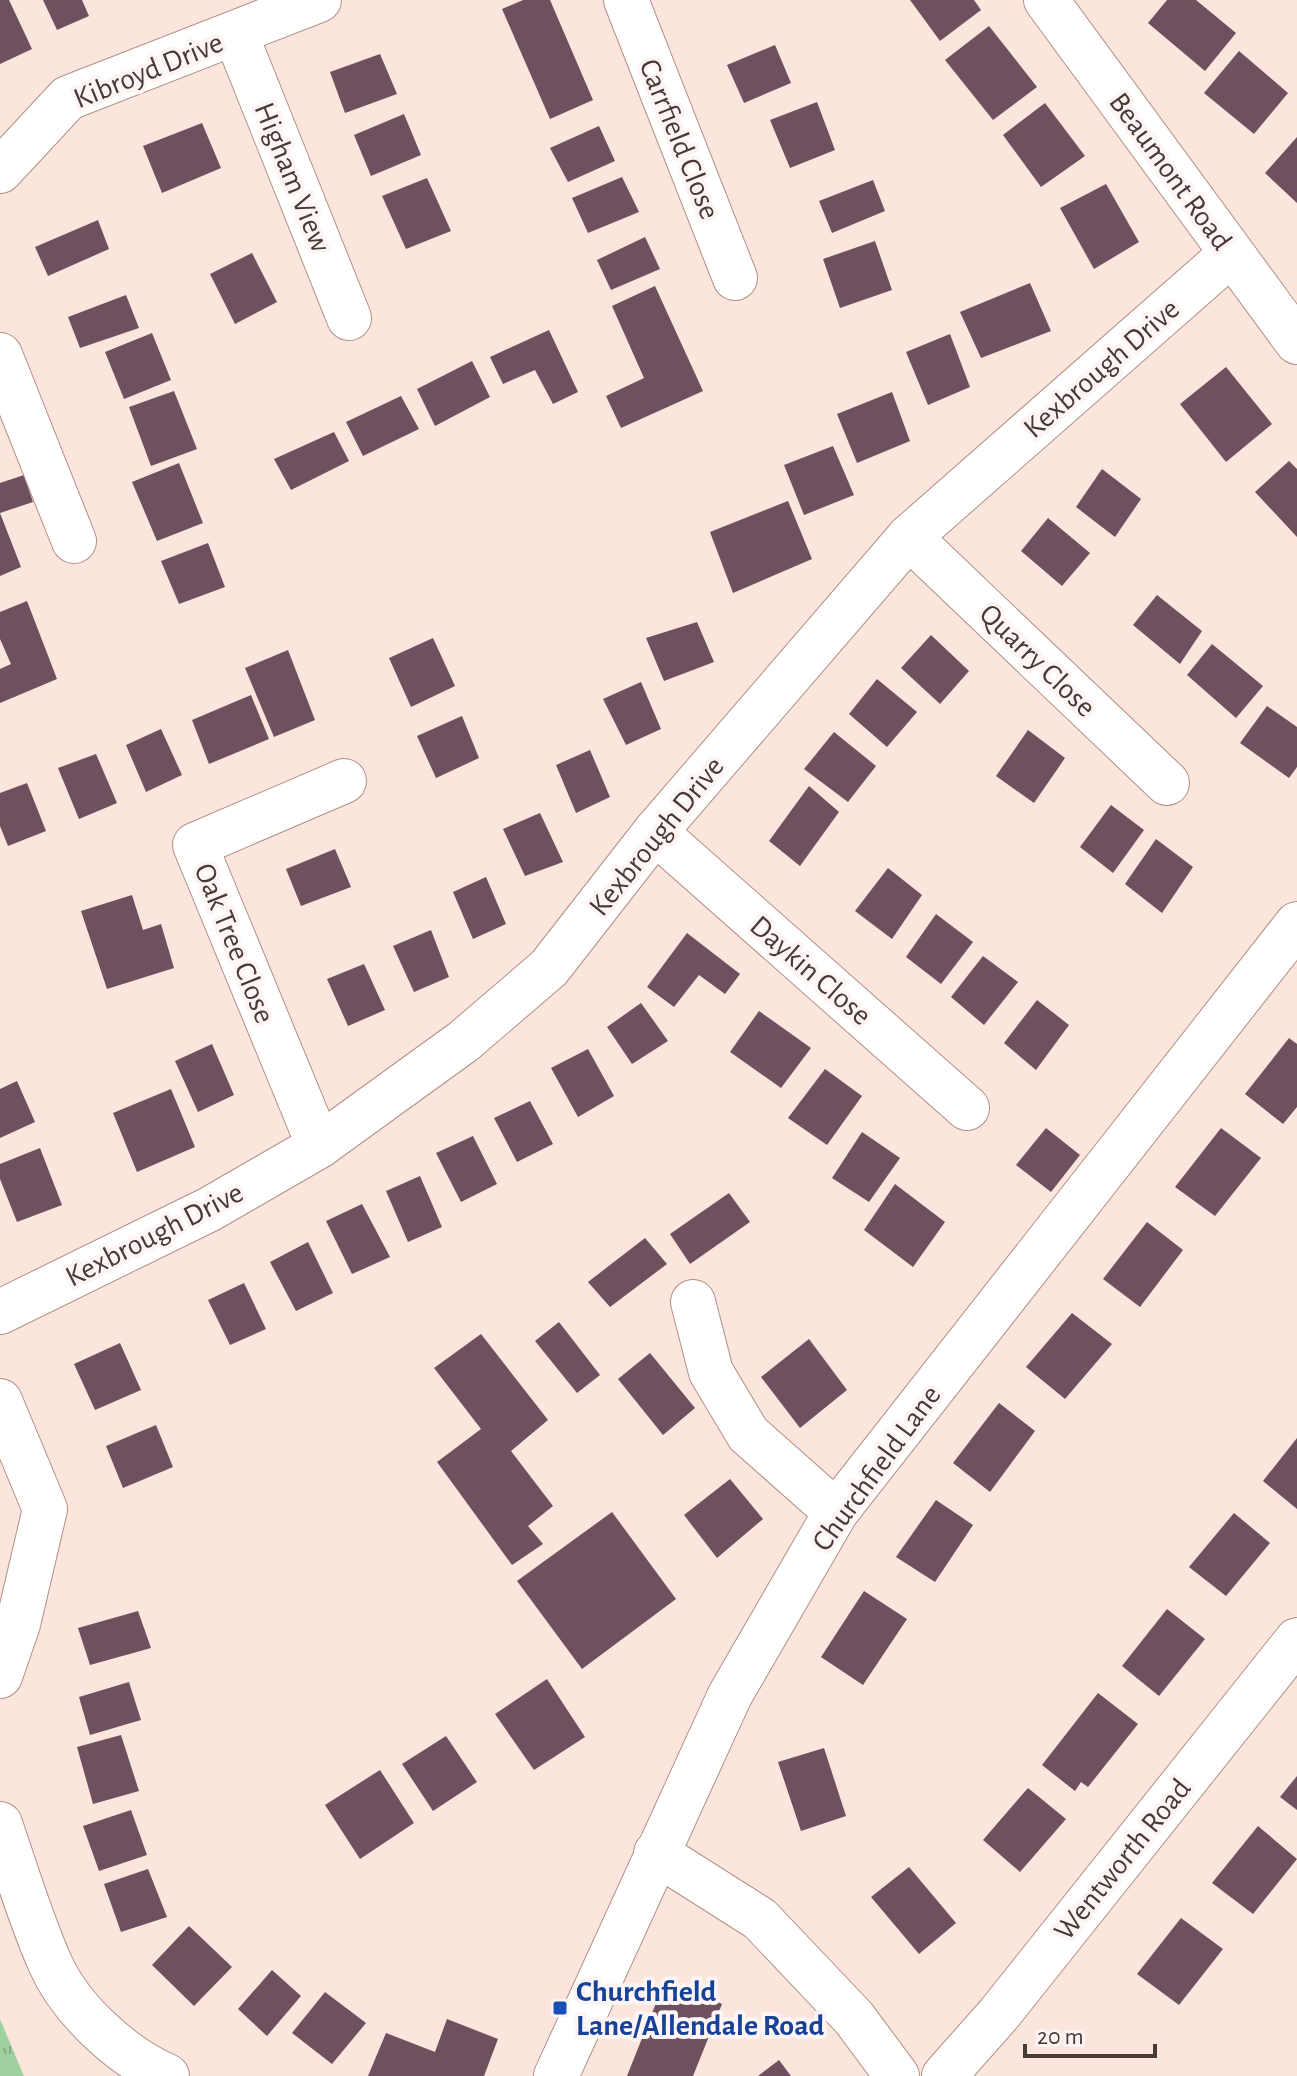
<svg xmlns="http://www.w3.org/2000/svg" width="1297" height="2076" viewBox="0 0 1297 2076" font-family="'Alegreya Sans',sans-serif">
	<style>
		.grass { fill: url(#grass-tufts) }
		.building { fill: #6e515f }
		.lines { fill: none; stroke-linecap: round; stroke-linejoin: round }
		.minor-casing { stroke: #b19084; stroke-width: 46 }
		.minor { stroke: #fff; stroke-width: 44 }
		.transit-dot { fill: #1a4fb4; stroke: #fdf5f3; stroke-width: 3 }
		.labels { text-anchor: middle; stroke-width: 8; stroke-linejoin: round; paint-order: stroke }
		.street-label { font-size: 30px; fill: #473934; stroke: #fdf5f3 }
		.transit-label { font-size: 30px; font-weight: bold; fill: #164399; stroke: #fdf5f3; text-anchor: start }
	</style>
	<defs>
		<pattern id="grass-tufts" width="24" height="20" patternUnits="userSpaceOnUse" patternTransform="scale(2)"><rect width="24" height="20" fill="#9fd0a0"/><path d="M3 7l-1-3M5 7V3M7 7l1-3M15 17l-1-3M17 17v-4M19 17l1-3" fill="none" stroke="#83aa83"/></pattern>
	</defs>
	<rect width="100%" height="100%" fill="#fbe5dd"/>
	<!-- grass -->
	<polygon class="grass" points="0,2019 24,2076 0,2076"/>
	<!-- building -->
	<g class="building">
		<polygon points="0,0 9,0 32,49 0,64"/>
		<polygon points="43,0 82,0 89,16 57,30"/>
		<polygon points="523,0 550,0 593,100 550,119 502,9"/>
		<polygon points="910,0 974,0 981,10 940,41"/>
		<polygon points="1167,0 1196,0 1236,33 1205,71 1148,23"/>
		<polygon points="989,26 1037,87 993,120 945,60"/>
		<polygon points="775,45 791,83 744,103 727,65"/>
		<polygon points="1239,51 1288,93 1254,134 1204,93"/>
		<polygon points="380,54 397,94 345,113 330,72"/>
		<polygon points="817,102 835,150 790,168 770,120"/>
		<polygon points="1045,103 1085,156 1041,187 1003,135"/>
		<polygon points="404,114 421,155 371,176 354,135"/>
		<polygon points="202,123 221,168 162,193 143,146"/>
		<polygon points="599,126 615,161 568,182 550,148"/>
		<polygon points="1297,137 1297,203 1265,173"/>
		<polygon points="622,177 639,212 588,233 572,198"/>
		<polygon points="427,178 451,231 406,249 382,196"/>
		<polygon points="873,180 885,211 832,233 819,201"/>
		<polygon points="1106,184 1139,242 1094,269 1060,208"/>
		<polygon points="98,220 109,249 48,276 35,247"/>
		<polygon points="645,237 660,269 611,290 597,260"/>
		<polygon points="875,241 892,290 840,308 823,259"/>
		<polygon points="252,253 277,302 235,324 210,274"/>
		<polygon points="1030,283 1051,331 981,358 960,312"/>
		<polygon points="655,286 703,391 621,428 606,396 644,378 612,306"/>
		<polygon points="126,295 139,328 80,348 68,317"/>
		<polygon points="549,330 578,392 553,404 535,370 503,384 490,357"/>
		<polygon points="152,333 171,380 124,399 105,352"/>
		<polygon points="950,334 970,387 928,405 906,352"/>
		<polygon points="472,361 490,397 435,426 417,389"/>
		<polygon points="1226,367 1272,424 1226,462 1180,404"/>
		<polygon points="174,391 197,449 151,466 129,407"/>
		<polygon points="892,392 910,441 857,463 837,414"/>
		<polygon points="401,396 419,429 363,456 346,422"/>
		<polygon points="334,432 349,461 291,490 274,459"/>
		<polygon points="833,446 854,495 804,515 784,465"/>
		<polygon points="1289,461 1297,469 1297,537 1255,492"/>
		<polygon points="179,463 203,523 157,541 132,482"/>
		<polygon points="1102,469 1141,499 1115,537 1076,507"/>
		<polygon points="24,475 33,502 0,513 21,567 0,576 0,483"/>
		<polygon points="788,501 812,559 733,593 710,532"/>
		<polygon points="1048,518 1090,553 1062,586 1021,551"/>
		<polygon points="208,543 225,587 179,604 161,561"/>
		<polygon points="1157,595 1202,631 1180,664 1133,625"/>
		<polygon points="27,601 57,679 0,703 0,669 11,664 0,639 0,612"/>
		<polygon points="697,622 714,662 664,681 646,638"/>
		<polygon points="931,635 969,671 940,704 901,668"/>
		<polygon points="433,638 455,686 411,707 389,658"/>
		<polygon points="1212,644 1263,686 1236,718 1187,675"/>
		<polygon points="288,650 315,720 274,737 245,668"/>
		<polygon points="877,679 917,712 887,747 849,714"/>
		<polygon points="641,682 661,729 626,745 603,699"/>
		<polygon points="251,695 269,739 209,764 192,720"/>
		<polygon points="1267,706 1297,727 1297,767 1289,778 1240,743"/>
		<polygon points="462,716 479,758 436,778 417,736"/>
		<polygon points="161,729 182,775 146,792 126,745"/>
		<polygon points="1028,730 1065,758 1034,803 996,776"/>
		<polygon points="834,732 876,766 848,802 804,769"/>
		<polygon points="590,750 610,797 576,813 556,765"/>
		<polygon points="96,754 117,803 79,819 58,768"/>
		<polygon points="27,783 46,831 8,846 0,826 0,793"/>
		<polygon points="809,786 839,812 800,866 769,841"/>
		<polygon points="1111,805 1144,830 1113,873 1080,847"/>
		<polygon points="540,813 563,862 525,876 503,829"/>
		<polygon points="1156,839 1193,867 1162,913 1125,884"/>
		<polygon points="335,849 351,887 301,906 286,869"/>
		<polygon points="888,868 922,895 892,939 855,911"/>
		<polygon points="486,877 506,924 473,939 453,892"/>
		<polygon points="132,895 143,930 161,924 174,968 107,989 81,911"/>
		<polygon points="936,914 973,942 941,984 906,957"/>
		<polygon points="431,930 449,977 414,992 393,946"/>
		<polygon points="687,933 740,974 725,994 699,975 674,1007 647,987"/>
		<polygon points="983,956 1018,982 984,1025 951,997"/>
		<polygon points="364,964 385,1010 348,1026 327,979"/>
		<polygon points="1037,1000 1069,1025 1036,1070 1004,1043"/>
		<polygon points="641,1003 668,1041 632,1064 607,1027"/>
		<polygon points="759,1011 811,1048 781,1088 730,1052"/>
		<polygon points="1289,1038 1297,1044 1297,1107 1283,1124 1245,1094"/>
		<polygon points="212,1044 234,1095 198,1112 175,1061"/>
		<polygon points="588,1049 614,1096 578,1117 551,1068"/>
		<polygon points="825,1069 862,1096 827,1145 788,1118"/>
		<polygon points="17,1081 35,1122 0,1138 0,1089"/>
		<polygon points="171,1089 195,1147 137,1172 113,1113"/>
		<polygon points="530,1101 553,1144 517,1162 494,1118"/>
		<polygon points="1046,1128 1080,1155 1051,1192 1016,1165"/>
		<polygon points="1221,1128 1261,1158 1215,1216 1175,1187"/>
		<polygon points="862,1132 900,1158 869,1202 832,1178"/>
		<polygon points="473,1136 497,1184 461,1202 436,1153"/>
		<polygon points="40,1148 62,1205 17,1222 0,1179 0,1164"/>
		<polygon points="420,1176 442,1227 408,1242 386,1191"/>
		<polygon points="895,1184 945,1222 913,1267 864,1230"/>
		<polygon points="729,1193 750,1222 690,1264 670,1234"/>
		<polygon points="362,1204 390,1257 352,1274 326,1221"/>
		<polygon points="1147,1222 1183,1250 1140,1307 1103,1279"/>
		<polygon points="645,1238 667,1264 610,1307 588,1282"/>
		<polygon points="308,1242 333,1293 296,1311 270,1262"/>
		<polygon points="244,1283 266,1329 230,1345 208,1300"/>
		<polygon points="1072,1313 1112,1344 1065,1399 1026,1367"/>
		<polygon points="559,1322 600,1375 577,1393 535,1341"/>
		<polygon points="481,1334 548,1420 511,1451 553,1506 528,1526 543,1544 512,1565 437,1462 481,1429 434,1368"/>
		<polygon points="809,1339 847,1390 800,1428 761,1377"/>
		<polygon points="120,1343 141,1390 95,1410 74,1364"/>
		<polygon points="650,1353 695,1408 663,1435 618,1379"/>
		<polygon points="999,1403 1035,1431 990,1492 953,1463"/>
		<polygon points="156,1425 173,1467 123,1488 106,1446"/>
		<polygon points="1297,1438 1297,1509 1263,1481"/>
		<polygon points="730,1479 763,1519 717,1558 684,1515"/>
		<polygon points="936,1500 973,1525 935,1582 896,1557"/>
		<polygon points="612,1512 676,1599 582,1669 517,1581"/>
		<polygon points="1234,1513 1270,1543 1226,1596 1189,1567"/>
		<polygon points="864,1591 907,1619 863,1685 821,1657"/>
		<polygon points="1167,1609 1205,1639 1159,1696 1122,1666"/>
		<polygon points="138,1611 151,1648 90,1665 78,1628"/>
		<polygon points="547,1679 585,1737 534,1770 495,1714"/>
		<polygon points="129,1682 141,1720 90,1735 79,1697"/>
		<polygon points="1098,1693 1138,1724 1088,1787 1081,1782 1075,1791 1042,1765"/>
		<polygon points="121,1735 139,1791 93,1804 77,1747"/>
		<polygon points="446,1736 477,1782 433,1811 402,1764"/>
		<polygon points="824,1748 846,1816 801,1831 778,1762"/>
		<polygon points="380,1770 414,1823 360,1859 325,1805"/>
		<polygon points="1297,1776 1297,1810 1280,1797"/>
		<polygon points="1028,1788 1066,1819 1020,1872 983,1840"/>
		<polygon points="131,1810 147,1855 99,1871 83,1826"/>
		<polygon points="1258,1826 1297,1859 1253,1914 1212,1883"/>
		<polygon points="909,1867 956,1923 919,1954 871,1897"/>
		<polygon points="148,1869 167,1917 121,1932 104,1884"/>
		<polygon points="1181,1918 1223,1949 1179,2005 1137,1974"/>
		<polygon points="189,1926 232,1967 194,2006 152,1965"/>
		<polygon points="272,1970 301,1996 267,2036 238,2009"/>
		<polygon points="666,1978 722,2004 693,2076 627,2076"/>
		<polygon points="325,1992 366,2023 332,2064 292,2033"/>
		<polygon points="447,2019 498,2039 484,2076 368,2076 386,2033 435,2052"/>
		<polygon points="779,2060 791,2076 758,2076"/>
	</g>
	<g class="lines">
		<!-- minor casing -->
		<g class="minor-casing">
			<g id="minor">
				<polyline points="626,0 735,278"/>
				<polyline points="1046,0 1297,342"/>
				<polyline points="236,35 349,318"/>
				<polyline points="0,171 68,98 319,0"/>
				<polyline points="0,355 74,541"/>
				<polyline points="909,537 1167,783"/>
				<polyline points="655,832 967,1108"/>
				<polyline points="319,1146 195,845 344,781"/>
				<polyline points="693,1302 711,1372 748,1434 836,1512"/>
				<polyline points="0,1312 210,1209 319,1146 464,1041 549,968 655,832 909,537 1231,254"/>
				<polyline points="0,1401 45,1509 18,1624 0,1676"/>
				<path d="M 0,1824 C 16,1870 30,1918 50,1963 C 70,2009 121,2056 167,2076"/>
				<polyline points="656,1853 760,1919 854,2018 897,2076"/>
				<polyline points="556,2076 730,1695 836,1512 1297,924"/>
				<polyline points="944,2076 999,2014 1297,1640"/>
			</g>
		</g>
		<!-- minor -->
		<use href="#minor" class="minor"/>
	</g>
	<!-- markers -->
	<rect class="transit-dot" x="552" y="2000" width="16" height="16" rx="4"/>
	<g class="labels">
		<!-- street labels -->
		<g class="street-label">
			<text transform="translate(148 70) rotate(-22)" y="10">Kibroyd Drive</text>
			<text transform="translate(680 139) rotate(68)" y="10">Carrfield Close</text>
			<text transform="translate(1171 171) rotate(54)" y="10">Beaumont Road</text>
			<text transform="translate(293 177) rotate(68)" y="10">Higham View</text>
			<text transform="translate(1101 368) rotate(-41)" y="10">Kexbrough Drive</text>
			<text transform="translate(1038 660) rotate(44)" y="10">Quarry Close</text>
			<text transform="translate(656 836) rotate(-51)" y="10">Kexbrough Drive</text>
			<text transform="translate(235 943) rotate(68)" y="10">Oak Tree Close</text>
			<text transform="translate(811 970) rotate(41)" y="10">Daykin Close</text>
			<text transform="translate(154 1234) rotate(-27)" y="10">Kexbrough Drive</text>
			<text transform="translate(876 1468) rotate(-54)" y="10">Churchfield Lane</text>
			<text transform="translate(1122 1859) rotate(-51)" y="10">Wentworth Road</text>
		</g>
		<!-- transit labels -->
		<g class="transit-label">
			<text x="576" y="2001">Churchfield<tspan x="576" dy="34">Lane/Allendale Road</tspan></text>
		</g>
	</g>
	<!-- scale -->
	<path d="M1025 2044v12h130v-12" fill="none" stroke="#473934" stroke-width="4"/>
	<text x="1037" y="2044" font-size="24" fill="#473934" stroke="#fdf5f3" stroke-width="6" paint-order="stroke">20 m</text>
</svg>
